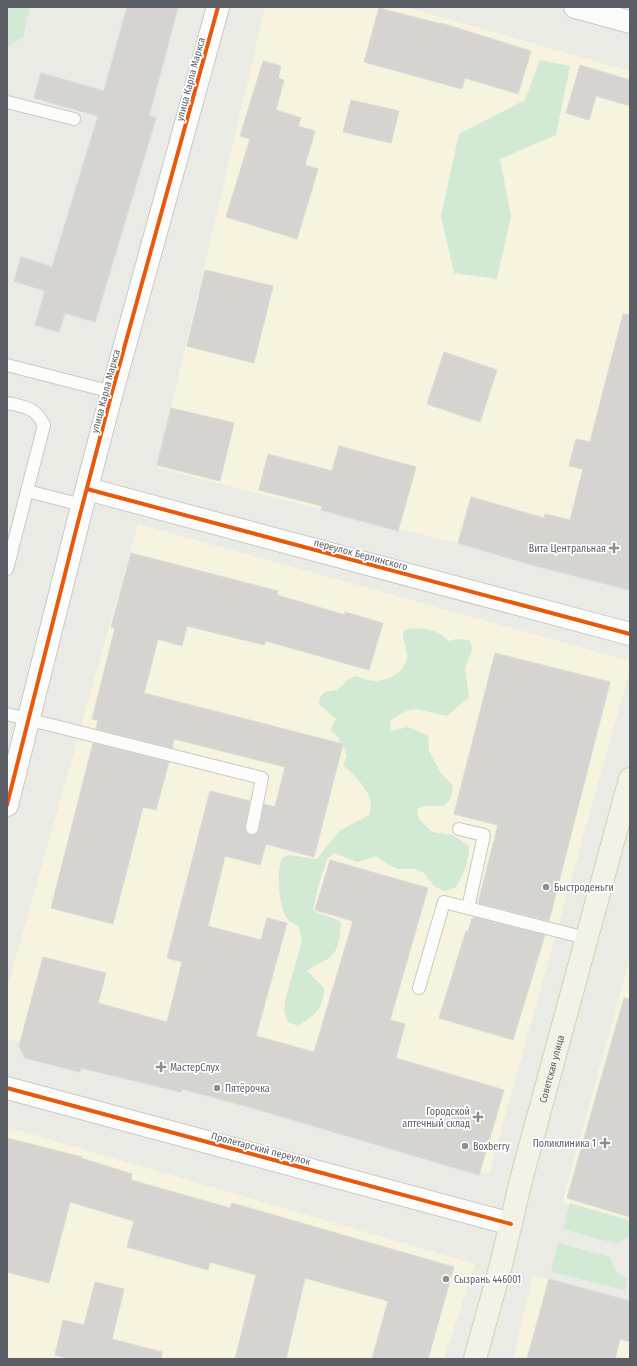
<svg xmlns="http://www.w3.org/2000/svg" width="637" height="1366" viewBox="0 0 637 1366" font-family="'Fira Sans Condensed',sans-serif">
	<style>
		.commercial { fill: #f6f3de }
		.green { fill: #d2e9d3 }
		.building { fill: #d5d4d1; stroke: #dadad5 }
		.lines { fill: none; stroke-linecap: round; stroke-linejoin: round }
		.lane-casing { stroke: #c8c8c6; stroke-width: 14 }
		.street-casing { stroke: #c8c8c6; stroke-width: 24 }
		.secondary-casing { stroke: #c8c8c8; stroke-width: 24 }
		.primary-casing { stroke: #d4cfb3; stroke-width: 24 }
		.lane { stroke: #fcfcfb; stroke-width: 12 }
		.street { stroke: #fcfcfb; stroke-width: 22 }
		.secondary { stroke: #fcfcfb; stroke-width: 22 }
		.primary { stroke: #f3f2e7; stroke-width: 22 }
		.cycleway-casing { stroke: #fff; stroke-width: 6 }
		.cycleway { stroke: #e8590c; stroke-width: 4 }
		.poi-dot { fill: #8d8f92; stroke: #fff; stroke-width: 1.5 }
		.labels { text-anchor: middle; stroke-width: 3.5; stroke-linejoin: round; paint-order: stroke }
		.street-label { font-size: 10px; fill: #5b5e64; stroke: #fff }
		.poi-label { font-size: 10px; fill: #5b5e64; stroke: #fff; text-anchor: start }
	</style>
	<rect width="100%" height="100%" fill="#ebebe6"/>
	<!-- commercial -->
	<g class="commercial">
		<polygon points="265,7 406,7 630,71 630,587 157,468"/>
		<polygon points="138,524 630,661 630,669 489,1174 7,1039 7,989"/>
		<polygon points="630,957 630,1219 562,1203"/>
		<polygon points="7,1127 475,1264 444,1359 7,1359"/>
		<polygon points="533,1275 630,1301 630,1359 513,1359"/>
	</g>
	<!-- green -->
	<g class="green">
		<polygon points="7,7 30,7 23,37 7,46"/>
		<polygon points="540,60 570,66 556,135 500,159 511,216 497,279 454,273 441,216 459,134 525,100"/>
		<path d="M 411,628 C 427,629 437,629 449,641 L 456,639 L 469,640 L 473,648 L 465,668 L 469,697 L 447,716 C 418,712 418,701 390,721 L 391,731 L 408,727 L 428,736 L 429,751 L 441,773 L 453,786 L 451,798 L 444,806 L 425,806 L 417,809 L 419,819 L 432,832 L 452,835 L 469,846 C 469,861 464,873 456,887 L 444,891 L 434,886 L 423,872 L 414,869 L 398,869 L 386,863 L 376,856 L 357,862 L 334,853 L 327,859 L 319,884 L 313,910 C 321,916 332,916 341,922 C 340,934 340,950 329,958 C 322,963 315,964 307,971 L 324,988 C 324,1008 314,1016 298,1026 L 288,1022 L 284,1011 L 286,996 L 302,942 L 299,926 C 294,924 289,922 286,917 C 279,905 276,871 282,858 L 288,855 L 317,859 L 339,831 L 369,815 C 370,812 371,809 371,806 C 371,790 354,775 343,765 L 347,755 L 338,737 L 330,730 L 336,719 L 319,704 L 320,697 L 325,692 L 336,690 L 342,686 L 346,681 L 356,676 C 362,678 369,681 374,681 C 388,681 405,672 407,658 C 408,648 402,641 403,631 Z"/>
		<polygon points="570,1203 630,1221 630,1235 617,1244 563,1229"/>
		<polygon points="558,1243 610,1257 616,1272 628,1279 625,1290 551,1272"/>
	</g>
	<!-- building -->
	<g class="building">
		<polygon points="127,7 178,7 149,116 156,118 95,322 65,313 59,332 35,325 45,291 14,281 21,257 52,267 98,116 34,98 41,73 104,91"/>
		<polygon points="379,8 441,24 441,23 531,51 518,94 465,78 462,89 364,62"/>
		<polygon points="263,61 281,66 278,78 284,80 276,110 301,118 298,126 315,131 305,165 318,169 297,239 226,217 250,139 240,136"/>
		<polygon points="580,65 630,80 630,106 596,96 589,120 566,113"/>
		<polygon points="351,100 399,111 391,143 343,132"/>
		<polygon points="205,270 273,286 254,363 187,346"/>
		<polygon points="623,314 630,315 630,590 532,565 458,543 471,497 544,518 545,514 570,520 583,469 569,466 576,439 590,442"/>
		<polygon points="444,352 497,370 480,422 427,404"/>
		<polygon points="171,408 234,423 220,481 157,465"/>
		<polygon points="339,446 416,467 398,531 321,510 322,506 259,490 268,454 332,471"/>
		<polygon points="131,553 278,591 277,595 345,615 345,612 383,623 369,670 266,641 264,645 187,626 182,646 158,639 144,693 343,744 314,857 266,844 260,865 225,856 208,926 261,940 267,918 287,923 256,1036 314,1052 353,921 315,910 330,860 428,888 390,1020 405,1024 396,1058 504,1090 479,1175 249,1107 182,1089 181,1092 81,1068 80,1072 25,1058 19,1046 43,957 106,973 98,1003 167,1022 182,962 167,958 210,791 250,801 245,830 247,834 254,835 257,833 259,830 264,804 275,807 285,767 174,739 172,748 96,729 98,720 92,719 115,628 111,627"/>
		<polygon points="495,653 610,682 549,921 478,903 498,825 454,814"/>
		<polygon points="93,743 169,762 156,810 143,807 113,924 51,908"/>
		<polygon points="474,917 545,935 513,1040 439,1018 466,931 468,932 472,918 474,919"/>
		<polygon points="624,998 630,999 630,1217 567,1198"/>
		<polygon points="7,1138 82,1157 81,1158 132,1174 131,1180 230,1208 232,1203 454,1267 428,1359 372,1359 388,1301 305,1278 286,1359 235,1359 256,1275 210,1262 208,1270 127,1247 134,1221 70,1202 49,1283 7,1272"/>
		<polygon points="549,1279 630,1301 630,1342 620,1339 615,1359 527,1359"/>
		<polygon points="95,1282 124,1289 112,1339 162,1352 161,1359 71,1359 55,1355 63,1320 84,1325"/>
	</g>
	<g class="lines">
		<!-- lane casing -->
		<g class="lane-casing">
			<g id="lane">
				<polyline points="7,102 74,119"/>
				<polyline points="7,365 112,392"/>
				<path d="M 7,403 C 25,407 35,407 44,425 L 7,569"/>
				<polyline points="27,491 82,505"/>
				<polyline points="7,714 262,778 252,828"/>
				<polyline points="459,829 484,835 468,908"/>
				<polyline points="419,988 444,902 586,938"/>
			</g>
		</g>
		<!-- street casing -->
		<g class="street-casing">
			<g id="street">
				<polyline points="87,489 630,634"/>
				<polyline points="7,1088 511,1224"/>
			</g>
		</g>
		<!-- secondary casing -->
		<g class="secondary-casing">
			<g id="secondary">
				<polyline points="575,7 630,22"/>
				<polyline points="7,805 77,526 112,392 218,7"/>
			</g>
		</g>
		<!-- primary casing -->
		<g class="primary-casing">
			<g id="primary">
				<path id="s1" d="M 475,1359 L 502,1261 L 521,1180 L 630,779"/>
			</g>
		</g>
		<!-- lane -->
		<use href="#lane" class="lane"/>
		<!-- street -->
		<use href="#street" class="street"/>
		<!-- secondary -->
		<use href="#secondary" class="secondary"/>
		<!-- primary -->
		<use href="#primary" class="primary"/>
		<!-- cycleway casing -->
		<g class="cycleway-casing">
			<g id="cycleway">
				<polyline points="87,489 630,634"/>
				<polyline points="7,805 77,526 112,392 218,7"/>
				<polyline points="7,1088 511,1224"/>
			</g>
		</g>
		<!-- cycleway -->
		<use href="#cycleway" class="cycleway"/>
	</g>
	<!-- markers -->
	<g class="poi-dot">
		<path d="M612 542h4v4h4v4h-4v4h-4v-4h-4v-4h4z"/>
		<circle cx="546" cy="887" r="4"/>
		<path d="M159 1061h4v4h4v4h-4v4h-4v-4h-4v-4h4z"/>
		<circle cx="217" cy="1088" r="4"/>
		<path d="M476 1111h4v4h4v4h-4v4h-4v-4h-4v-4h4z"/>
		<path d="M603 1137h4v4h4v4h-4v4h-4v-4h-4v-4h4z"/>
		<circle cx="465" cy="1146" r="4"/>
		<circle cx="446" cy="1279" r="4"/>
	</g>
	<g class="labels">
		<!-- street labels -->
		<g class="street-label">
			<text transform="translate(190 79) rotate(-75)" y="4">улица Карла Маркса</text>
			<text transform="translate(105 391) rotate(-75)" y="4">улица Карла Маркса</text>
			<text transform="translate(361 554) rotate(15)" y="4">переулок Берлинского</text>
			<text dy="4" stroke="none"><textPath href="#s1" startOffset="300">Советская улица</textPath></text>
			<text transform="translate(261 1148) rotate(15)" y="4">Пролетарский переулок</text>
		</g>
		<!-- poi labels -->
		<g class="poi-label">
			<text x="606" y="552" text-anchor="end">Вита Центральная</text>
			<text x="554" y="891">Быстроденьги</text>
			<text x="170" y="1071">МастерСлух</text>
			<text x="225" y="1092">Пятёрочка</text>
			<text x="470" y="1115" text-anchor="end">Городской<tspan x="470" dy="12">аптечный склад</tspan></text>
			<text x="596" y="1147" text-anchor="end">Поликлиника 1</text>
			<text x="473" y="1150">Boxberry</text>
			<text x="454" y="1283">Сызрань 446001</text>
		</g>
	</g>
	<!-- border -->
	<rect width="637" height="1366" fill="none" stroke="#5b5e64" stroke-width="16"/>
</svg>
